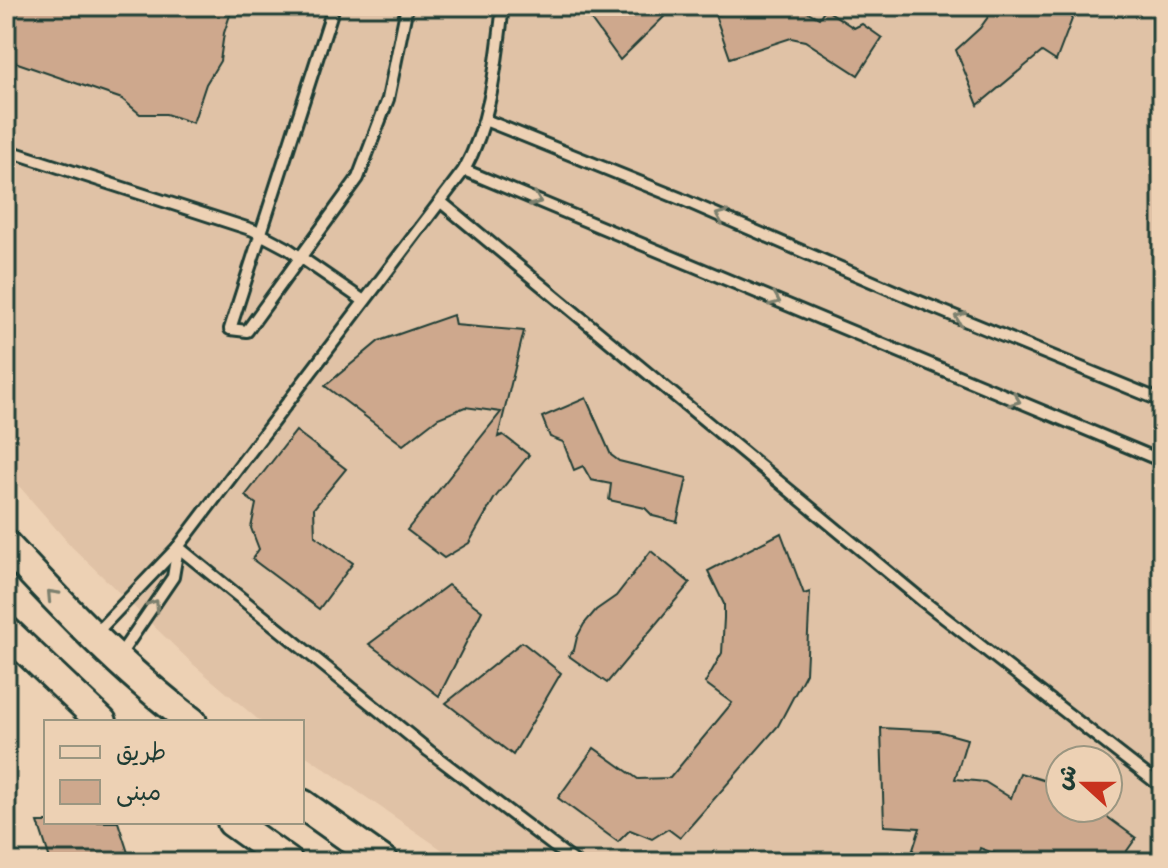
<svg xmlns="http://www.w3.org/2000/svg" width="1168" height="868" viewBox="0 0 1168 868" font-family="Sriracha,'Playpen Sans Arabic',sans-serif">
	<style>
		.built { fill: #e0c2a6; fill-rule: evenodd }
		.building { fill: #cea88d; stroke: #1f3d34; stroke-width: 2 }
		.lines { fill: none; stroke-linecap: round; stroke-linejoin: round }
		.service-casing { stroke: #1f3d34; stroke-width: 16 }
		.secondary-casing { stroke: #1f3d34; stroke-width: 34 }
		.service { stroke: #edd1b4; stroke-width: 10 }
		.secondary { stroke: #edd1b4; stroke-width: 28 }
		.oneway { stroke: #7c806e }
	</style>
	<rect width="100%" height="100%" fill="#edd1b4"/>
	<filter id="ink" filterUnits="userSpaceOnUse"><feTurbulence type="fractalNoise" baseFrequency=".0125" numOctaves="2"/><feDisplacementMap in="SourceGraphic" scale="16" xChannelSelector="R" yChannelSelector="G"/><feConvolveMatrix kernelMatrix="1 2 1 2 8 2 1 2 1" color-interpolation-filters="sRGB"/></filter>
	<g filter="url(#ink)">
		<!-- built -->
		<path class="built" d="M 6,6 L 1162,6 L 1162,862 L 460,862 L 302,753 L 302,722 L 261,722 L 194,665 L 72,547 L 6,471 ZM 1060,760 L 1108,760 L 1108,808 L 1060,808 Z"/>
		<!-- building -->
		<g class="building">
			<polygon points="6,6 233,6 224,33 220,61 206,84 193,123 166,114 140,114 122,99 6,59"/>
			<polygon points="581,6 675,6 620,60"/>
			<polygon points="769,6 781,6 782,13 800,8 819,18 825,9 854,28 862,24 882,38 858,75 805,41 791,38 730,58 715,15 736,10 748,14"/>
			<polygon points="996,6 1077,6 1056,61 1042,52 978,105 956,50 980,28"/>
			<polygon points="453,315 455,325 524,331 498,437 503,435 529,455 494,499 469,543 444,558 407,530 501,412 465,407 438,418 403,445 325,386 379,341"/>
			<polygon points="586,398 611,455 619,461 687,478 677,522 653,516 645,508 609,500 611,484 591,480 583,466 574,470 563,442 550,437 542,417"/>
			<polygon points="296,431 346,469 314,508 315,536 353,563 319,609 252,559 259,549 251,528 256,504 245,496"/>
			<polygon points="781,533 804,594 810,592 806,673 778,726 680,838 668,829 652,839 630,830 618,842 558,798 594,748 638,779 670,778 732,703 705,683 722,653 724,618 724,604 708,571"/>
			<polygon points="651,551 690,583 607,683 569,656 574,650 577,637 584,624 596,610 616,596"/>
			<polygon points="448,585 482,611 439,696 369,644"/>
			<polygon points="522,642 561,673 513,755 446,703"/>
			<polygon points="881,728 938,731 967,739 955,779 985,782 1011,798 1020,773 1049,782 1060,788 1060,808 1095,808 1136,838 1119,862 1018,862 980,848 976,862 909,862 920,828 884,826"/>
			<polygon points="38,822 118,822 131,862 51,862"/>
		</g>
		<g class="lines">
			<!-- service casing -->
			<g class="service-casing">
				<g id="service">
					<polyline points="334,6 230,329 247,331 358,178 388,99 407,6"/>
					<polyline points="485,120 681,199 908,297 1162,401"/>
					<polyline points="6,150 253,230 287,248 364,301"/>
					<polyline points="464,170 1162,461"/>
					<polyline points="441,202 923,601 1162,787"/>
					<polyline points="178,547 429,751 575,862"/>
					<path d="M 94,635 L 178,547 L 464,170 C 492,120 496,62 503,6"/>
					<polyline points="119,656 173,577 178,547"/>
				</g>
			</g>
			<!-- secondary casing -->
			<g class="secondary-casing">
				<g id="secondary">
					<path d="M 6,545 C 64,608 124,671 192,722"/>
					<polyline points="6,631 102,722"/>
					<polyline points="302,804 384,862"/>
					<polyline points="232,822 288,862"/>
				</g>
			</g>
			<!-- service -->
			<use href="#service" class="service"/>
			<!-- secondary -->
			<use href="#secondary" class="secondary"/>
		</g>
		<!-- one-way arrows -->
		<defs><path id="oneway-chevron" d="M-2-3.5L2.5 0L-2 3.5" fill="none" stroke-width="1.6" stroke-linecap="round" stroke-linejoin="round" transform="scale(2)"/></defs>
		<g class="oneway">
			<use href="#oneway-chevron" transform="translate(536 200) rotate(23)"/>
			<use href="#oneway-chevron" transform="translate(721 216) rotate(-157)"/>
			<use href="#oneway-chevron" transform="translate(775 300) rotate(23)"/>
			<use href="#oneway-chevron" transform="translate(960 318) rotate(-158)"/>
			<use href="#oneway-chevron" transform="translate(1015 400) rotate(22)"/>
			<use href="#oneway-chevron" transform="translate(52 595) rotate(-133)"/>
			<use href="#oneway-chevron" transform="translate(154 605) rotate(-57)"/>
		</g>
	</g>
	<!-- margin -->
	<rect width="1168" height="868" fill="none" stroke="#edd1b4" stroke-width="32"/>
	<rect x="16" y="16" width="1136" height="836" fill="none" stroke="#1f3d34" stroke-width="3" filter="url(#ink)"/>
	<!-- legend -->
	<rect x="44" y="720" width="260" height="104" fill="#edd1b4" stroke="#9b9681" stroke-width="2"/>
	<rect x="60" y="746" width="40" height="12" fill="#edd1b4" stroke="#9b9681" stroke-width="2"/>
	<text x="116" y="760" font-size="24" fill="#1f3d34">طريق</text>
	<rect x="60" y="780" width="40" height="24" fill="#cea88d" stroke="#9b9681" stroke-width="2"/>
	<text x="116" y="800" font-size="24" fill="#1f3d34">مبنى</text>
	<!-- north arrow -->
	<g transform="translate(1084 784) rotate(291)"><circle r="38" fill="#edd1b4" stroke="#9b9681" stroke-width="2"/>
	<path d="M0-6L14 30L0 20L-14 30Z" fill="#c8321e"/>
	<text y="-12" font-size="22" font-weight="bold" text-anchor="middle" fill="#1f3d34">ش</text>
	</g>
</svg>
